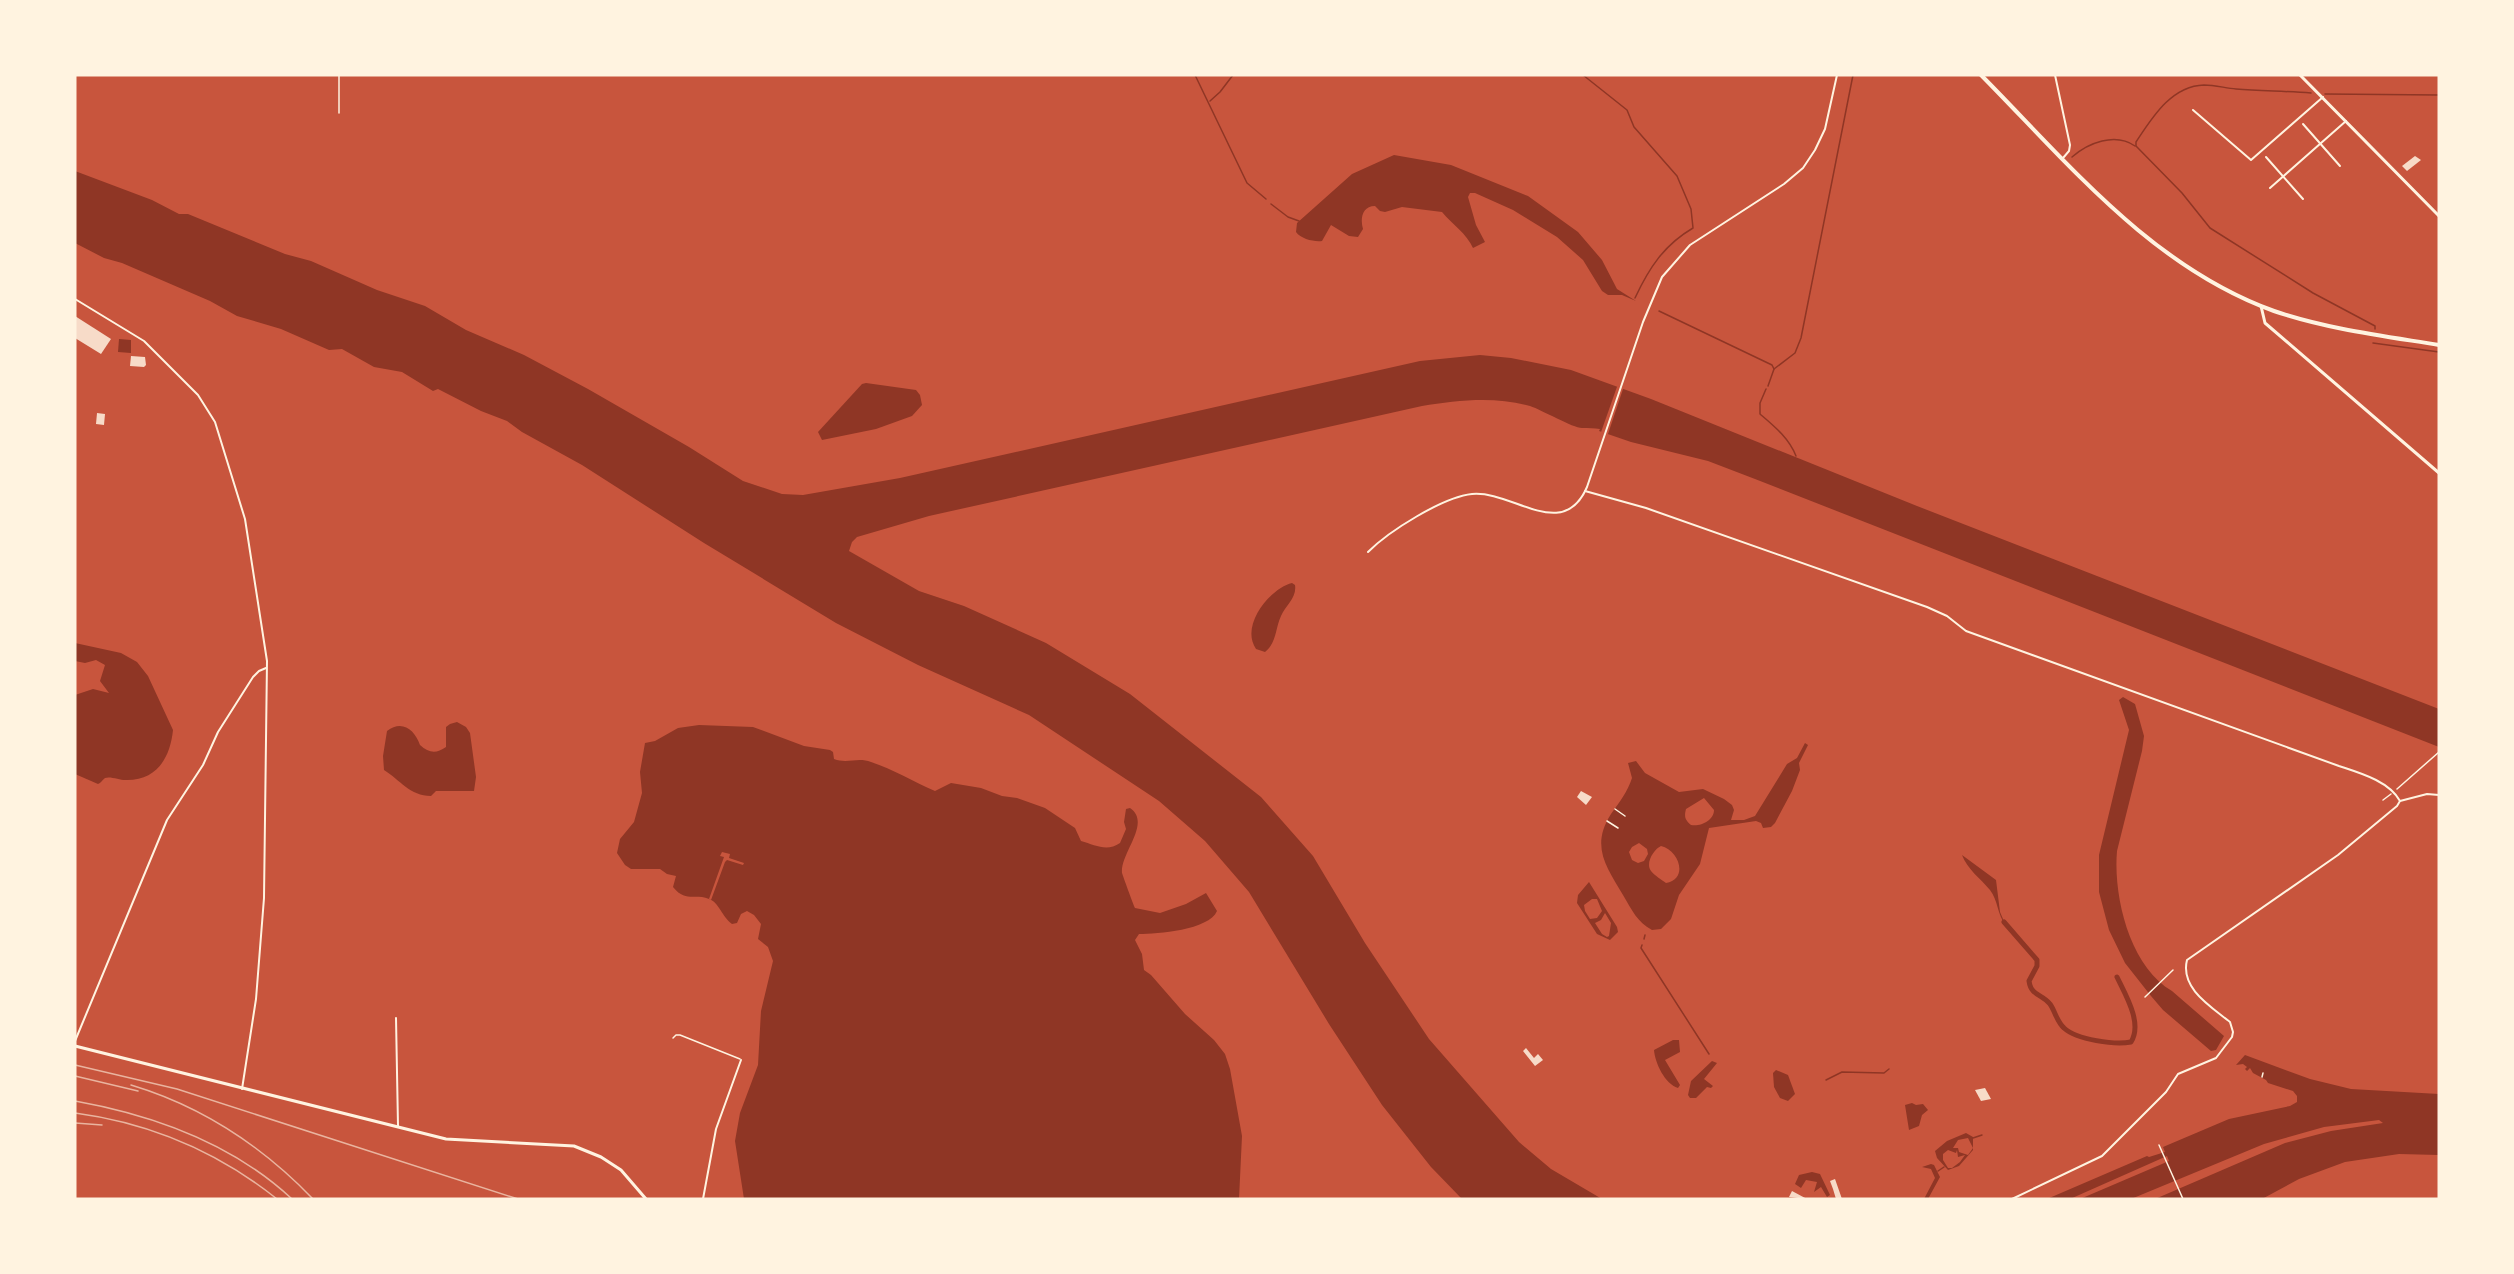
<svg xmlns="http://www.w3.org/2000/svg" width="2514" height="1274" viewBox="0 0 2514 1274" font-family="'DejaVu Sans',sans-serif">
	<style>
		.water { fill: #8f3625; fill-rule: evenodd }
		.pier { fill: #c8553d }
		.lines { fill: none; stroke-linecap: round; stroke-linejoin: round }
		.stream { stroke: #8f3625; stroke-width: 1.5 }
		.canal { stroke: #8f3625; stroke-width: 5 }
		.building { fill: #f7dbc8 }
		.path { stroke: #fff3e0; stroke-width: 1.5 }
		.service { stroke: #fff3e0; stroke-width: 1.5 }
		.minor { stroke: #fff3e0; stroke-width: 2 }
		.tertiary { stroke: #fff3e0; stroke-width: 3 }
		.secondary { stroke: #fff3e0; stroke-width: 3 }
		.primary { stroke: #fff3e0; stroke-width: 4 }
		.rail { stroke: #e9b49f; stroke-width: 1.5 }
	</style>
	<rect width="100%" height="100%" fill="#c8553d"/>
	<!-- water -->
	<g class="water">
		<path d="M 1394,155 L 1451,165 L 1528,196 L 1578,232 L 1602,260 L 1617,289 L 1636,301 L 1622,295 L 1608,295 L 1602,291 L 1583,260 L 1557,237 L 1513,210 L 1475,193 L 1470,193 L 1468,197 L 1476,225 L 1485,242 L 1473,248 C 1467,234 1452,224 1442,212 L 1402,207 L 1385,212 L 1380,211 L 1375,206 C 1362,206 1360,219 1363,229 L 1358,237 L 1349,236 L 1331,225 L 1322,241 C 1314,242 1301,239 1296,232 L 1297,223 L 1352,174 Z"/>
		<path d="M 75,171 L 152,200 L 179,214 L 188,214 L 285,254 L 311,261 L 377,290 L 425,306 L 466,330 L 524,355 L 588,389 L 689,447 L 743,481 L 782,494 L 803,495 L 900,478 L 1420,361 L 1480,355 L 1511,358 L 1571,370 L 1651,399 L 1917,506 L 2439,709 L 2439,747 L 1755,479 L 1708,461 L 1631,442 L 1599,431 L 1600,429 C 1594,428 1589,428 1582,428 C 1573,428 1542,410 1530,406 C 1496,396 1457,400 1422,406 L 929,516 L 857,537 L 852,542 L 849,551 L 919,591 L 964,606 L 1046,643 L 1130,694 L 1261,797 L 1313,856 L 1365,943 L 1429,1039 L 1519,1142 L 1551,1169 L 1602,1199 L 1462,1199 L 1431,1167 L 1382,1105 L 1329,1024 L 1249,892 L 1205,841 L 1159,801 L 1029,715 L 918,665 L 836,623 L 704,543 L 582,465 L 522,432 L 507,421 L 481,411 L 438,389 L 433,391 L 402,372 L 374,367 L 342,349 L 329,350 L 281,329 L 237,316 L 210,301 L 122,263 L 104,258 L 75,243 Z"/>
		<polygon points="119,339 131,340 131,353 118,352"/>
		<polygon points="866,383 916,390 920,395 922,405 912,416 876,429 822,440 818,432 862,384"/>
		<path d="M 1292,583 L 1295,585 C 1297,598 1286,605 1281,616 C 1275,629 1277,642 1265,652 L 1256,649 C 1240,626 1269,589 1292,583 Z"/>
		<path d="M 75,643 L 121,653 L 137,662 L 148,676 L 173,730 C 170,759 156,781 125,780 C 120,780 110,776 105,778 C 102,780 101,783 98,784 L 75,774 L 75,695 L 93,689 L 109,693 L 100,681 L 105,665 L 96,660 L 85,663 L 75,661 Z"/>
		<path d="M 2123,697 L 2135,704 L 2144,736 L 2142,751 L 2117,851 C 2113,897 2130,967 2172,991 L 2224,1036 L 2216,1050 L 2211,1051 L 2163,1010 L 2151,996 L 2125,963 L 2109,930 L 2099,892 L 2099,855 L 2129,730 L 2119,700 Z"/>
		<path d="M 457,722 L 466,727 L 470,733 L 476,777 L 474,791 L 436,791 L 431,796 C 410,796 400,780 384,770 L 383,756 L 387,731 C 402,719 415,730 420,745 C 429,753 436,754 446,747 L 446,727 L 450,724 Z"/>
		<path d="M 699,725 L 753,727 L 804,746 L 830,750 L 833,752 L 834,759 C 847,764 858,757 871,762 C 893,769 914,782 935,791 L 951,783 L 981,788 L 1002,796 L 1017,798 L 1045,808 L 1075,828 L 1081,841 C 1095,845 1107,852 1120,843 L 1126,829 L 1124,822 L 1126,809 L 1130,808 C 1152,823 1120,853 1122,873 C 1123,876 1133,904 1135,908 L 1160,913 L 1186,904 L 1206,893 L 1217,911 C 1209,930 1157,934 1139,934 L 1135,940 L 1142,954 L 1144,970 L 1151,975 L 1185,1014 L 1214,1040 L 1225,1054 L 1230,1069 L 1242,1136 L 1239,1199 L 744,1199 L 735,1141 L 740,1113 L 758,1065 L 761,1011 L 773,961 L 768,947 L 758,939 L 761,924 L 754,915 L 747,911 L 741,914 L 737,923 L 732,924 C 722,917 719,902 709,899 C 694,893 686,903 673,887 L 676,876 L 667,874 L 660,869 L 631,869 L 625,865 L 617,853 L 620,839 L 634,822 L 642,793 L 640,772 L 645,743 L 655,741 L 678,728 Z"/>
		<path d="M 1805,743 L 1808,745 L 1799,763 L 1800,770 L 1792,791 L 1775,823 L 1771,827 L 1763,828 L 1761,823 L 1756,821 L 1709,828 L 1700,864 L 1679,895 L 1671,919 L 1661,929 L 1652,930 C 1637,922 1632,910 1623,895 C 1607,867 1590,847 1611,814 C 1619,803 1628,791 1632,778 L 1628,763 L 1636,761 L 1645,773 L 1679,792 L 1703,789 L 1724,799 L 1732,805 L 1734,810 L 1731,820 L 1744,820 L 1755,816 L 1787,764 L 1797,758 ZM 1704,798 L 1714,810 C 1714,820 1701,827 1691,825 C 1685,820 1684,817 1686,809 ZM 1639,843 L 1647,849 L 1648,854 L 1644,861 L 1638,863 L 1632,860 L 1629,852 L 1632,847 ZM 1661,846 C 1679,850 1689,879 1666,883 C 1662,880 1654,875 1651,871 C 1645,863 1654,849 1661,846 Z"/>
		<path d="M 1962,855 L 1996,880 L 2000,912 L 2006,926 C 1997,914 1998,900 1990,890 C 1981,879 1967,869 1962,855 Z"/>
		<path d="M 1589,882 L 1617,927 L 1618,932 L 1610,940 L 1597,934 L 1577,903 L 1578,895 ZM 1592,899 L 1597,899 L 1602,911 L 1597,918 L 1590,919 L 1585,911 L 1584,905 ZM 1605,913 L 1611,923 L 1609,936 L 1607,937 L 1602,934 L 1595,923 L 1601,920 Z"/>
		<path d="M 1673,1040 L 1679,1040 L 1680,1052 L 1665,1060 L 1680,1085 L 1678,1088 C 1665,1084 1655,1063 1654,1050 Z"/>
		<polygon points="2245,1055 2310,1079 2351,1089 2439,1094 2439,1155 2399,1154 2345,1162 2299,1179 2262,1199 2155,1199 2285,1143 2331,1131 2383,1123 2379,1120 2324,1127 2264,1144 2131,1199 2080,1199 2169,1161 2167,1156 2070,1199 2047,1199 2147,1156 2149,1157 2165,1152 2163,1147 2229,1119 2290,1106 2297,1102 2297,1096 2293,1091 2268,1083 2266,1080 2253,1073 2250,1068 2247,1071 2245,1069 2247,1067 2243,1064 2236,1065"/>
		<polygon points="1712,1061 1717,1063 1704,1079 1713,1086 1711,1088 1707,1087 1696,1098 1690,1098 1688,1095 1691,1081"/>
		<polygon points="1776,1070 1788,1075 1795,1094 1788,1101 1780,1098 1774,1087 1773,1073"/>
		<polygon points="1912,1103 1916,1105 1923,1104 1928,1110 1922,1115 1919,1126 1909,1130 1905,1105"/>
		<path d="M 1966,1133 L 1973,1137 L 1973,1150 L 1959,1166 L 1948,1170 L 1937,1158 L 1935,1151 L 1947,1141 ZM 1968,1138 L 1973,1148 L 1968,1155 L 1959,1152 L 1958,1148 L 1953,1148 L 1958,1140 ZM 1948,1150 L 1956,1153 L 1957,1150 L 1958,1157 L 1965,1155 L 1960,1162 L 1952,1168 L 1948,1168 L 1943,1160 L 1943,1154 Z"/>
		<polygon points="1931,1164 1934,1165 1940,1177 1928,1199 1924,1199 1935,1178 1931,1169 1922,1167"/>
		<polygon points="1812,1172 1820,1174 1830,1195 1827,1197 1821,1187 1814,1192 1817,1182 1806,1180 1801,1188 1795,1184 1799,1175"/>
	</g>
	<!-- pier -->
	<g class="pier">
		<polygon points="1618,384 1624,386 1607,437 1600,435"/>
		<polygon points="722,852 730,854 729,858 744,863 743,865 727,860 725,862 711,900 709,899 724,857 720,856"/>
	</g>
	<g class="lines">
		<!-- stream -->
		<g class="stream">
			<polyline points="1195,75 1247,183 1266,199"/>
			<path d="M 1583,75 L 1627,110 L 1634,127 L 1677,176 L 1691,209 L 1693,228 C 1664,245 1649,268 1635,298"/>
			<path d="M 2311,93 C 2286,91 2261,91 2236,89 C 2225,88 2215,85 2204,85 C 2171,86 2152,118 2136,142 L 2136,146 L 2182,193 L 2210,228 L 2313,293 L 2375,326 L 2375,329"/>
			<polyline points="2325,94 2439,95"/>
			<polyline points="1210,101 1220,92 1233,75"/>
			<path d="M 2072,157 C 2088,143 2115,132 2135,146"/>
			<polyline points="1271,204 1288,217 1299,221"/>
			<polyline points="1659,311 1772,365 1774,369"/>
			<polyline points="2373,343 2439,352"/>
			<polyline points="1768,386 1774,369 1795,353 1801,338 1853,75"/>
			<path d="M 1766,389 L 1760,403 L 1760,414 C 1774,426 1789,438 1796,456"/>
			<polyline points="1644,939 1645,935"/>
			<polyline points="1642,945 1641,948 1709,1054"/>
			<polyline points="1826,1080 1842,1072 1884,1073 1889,1069"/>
			<polyline points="1973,1138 1982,1135"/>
			<polyline points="1938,1171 1944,1167"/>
		</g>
		<!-- canal -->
		<path class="canal" d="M 2004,922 L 2037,960 L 2037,966 L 2029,981 C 2031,996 2042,994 2050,1004 C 2055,1011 2057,1022 2064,1028 C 2077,1040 2115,1045 2131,1042 C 2143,1023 2125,994 2117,977"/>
	</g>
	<!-- building -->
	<g class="building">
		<polygon points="2415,156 2421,160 2407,171 2402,166"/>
		<polygon points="75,316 111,339 101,354 75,338"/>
		<polygon points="131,356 145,357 146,365 144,367 130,366"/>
		<polygon points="97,413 105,414 104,425 96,424"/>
		<polygon points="1581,791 1592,797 1586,805 1577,797"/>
		<polygon points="1526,1048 1534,1058 1538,1054 1543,1060 1535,1066 1523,1051"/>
		<polygon points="1985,1088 1991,1099 1981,1101 1975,1090"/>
		<polygon points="1835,1179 1842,1199 1836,1199 1833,1189 1830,1181"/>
		<polygon points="1792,1191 1807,1199 1789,1197"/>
	</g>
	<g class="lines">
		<!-- path -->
		<g class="path">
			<polyline points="339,75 339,113"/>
			<polyline points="2397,789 2439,752"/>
			<polyline points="2383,800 2391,794"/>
			<polyline points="1615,809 1625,816"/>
			<polyline points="1607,821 1618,828"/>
			<polyline points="2145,997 2173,970"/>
			<polyline points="2262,1077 2263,1073"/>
			<polyline points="2159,1145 2183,1199"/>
		</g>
		<!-- service -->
		<polyline class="service" points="673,1038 676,1035 680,1035 740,1059"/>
		<!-- minor -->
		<g class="minor">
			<polyline points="2055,75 2070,145 2069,151 2063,158"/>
			<polyline points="2193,110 2251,160 2323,97"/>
			<polyline points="2303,124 2340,166"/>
			<polyline points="2266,157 2303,199"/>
			<polyline points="2270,188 2346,121"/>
			<polyline points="75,299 144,341 198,395 215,422 245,519 267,661 264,898 256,999 242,1089"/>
			<path d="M 1585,491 L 1646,508 L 1927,607 L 1947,616 L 1966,631 L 2339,766 C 2360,773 2389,781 2400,801 L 2397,806 L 2338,855 L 2187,960 C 2180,988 2210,1006 2230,1022 L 2233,1032 L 2232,1037 L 2216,1058 L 2178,1074 L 2166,1092 L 2102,1156 L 2012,1199"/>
			<path d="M 1368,552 C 1389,531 1443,497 1472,494 C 1512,490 1563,543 1587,487 L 1643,322 L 1662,277 L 1690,245 L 1784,184 L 1803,168 L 1815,150 L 1825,129 L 1837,75"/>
			<polyline points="2400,801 2427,794 2439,795"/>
			<polyline points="396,1018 398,1126"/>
			<polyline points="75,1041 167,820 203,765 218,732 253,677 259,671 266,668"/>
			<polyline points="703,1199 716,1129 741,1060"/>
		</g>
		<!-- tertiary -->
		<polyline class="tertiary" points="2261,306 2265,323 2439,473"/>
		<!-- secondary -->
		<g class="secondary">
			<polyline points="2300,75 2439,216"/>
			<polyline points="75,1046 446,1139 574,1146 601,1157 621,1170 646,1199"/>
		</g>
		<!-- primary -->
		<path class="primary" d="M 1981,75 C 2069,164 2152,267 2274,311 C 2327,329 2384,336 2439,345"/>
		<!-- rail -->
		<g class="rail">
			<polyline points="75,1065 177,1089 518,1199"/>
			<polyline points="75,1076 138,1091"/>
			<path d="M 131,1085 C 201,1106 262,1146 313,1199"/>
			<path d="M 75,1101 C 153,1115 233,1144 292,1199"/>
			<path d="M 75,1113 C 150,1123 218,1152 277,1199"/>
			<polyline points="75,1123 102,1125"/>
		</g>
	</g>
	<!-- border -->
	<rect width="2514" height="1274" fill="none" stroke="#fff3e0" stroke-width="153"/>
</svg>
